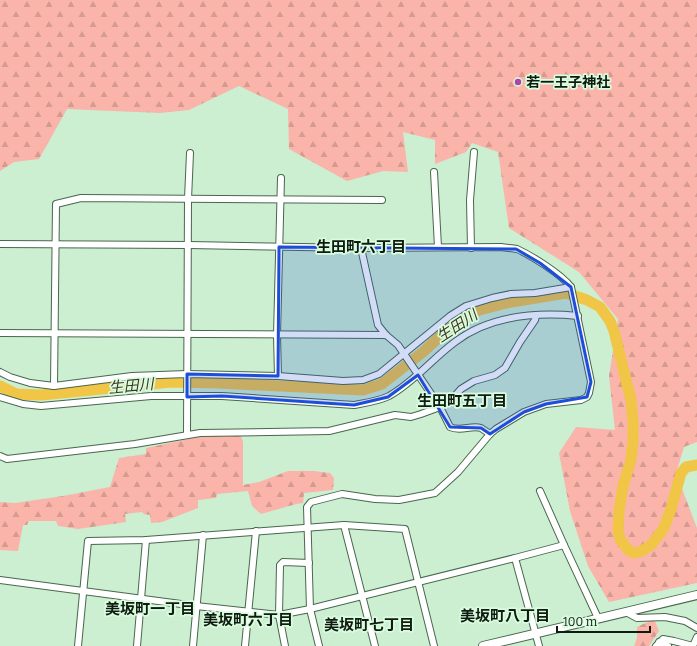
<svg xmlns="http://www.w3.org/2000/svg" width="697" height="646" viewBox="0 0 697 646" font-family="Bitter,'Noto Sans JP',serif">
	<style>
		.forest { fill: url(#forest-firs) }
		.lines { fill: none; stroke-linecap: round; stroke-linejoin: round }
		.river { stroke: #f1c546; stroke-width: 11 }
		.minor-casing { stroke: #49674e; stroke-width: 8 }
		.major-casing { stroke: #49674e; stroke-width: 10 }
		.minor { stroke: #fff; stroke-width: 6 }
		.major { stroke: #fff; stroke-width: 8 }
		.marked { fill: #1d4ed8; fill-opacity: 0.2; stroke: #1d4ed8; stroke-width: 3; stroke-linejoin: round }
		.poi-dot { fill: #ab44a8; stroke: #d9fbde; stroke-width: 1.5 }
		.labels { text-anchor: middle; stroke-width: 3.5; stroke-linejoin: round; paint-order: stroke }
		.poi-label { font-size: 14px; font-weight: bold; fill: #0f1b11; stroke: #d9fbde; text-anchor: start }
		.neighbourhood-label { font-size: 15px; font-weight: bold; fill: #0f1b11; stroke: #d9fbde }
		.water-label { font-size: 15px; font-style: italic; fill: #3e3621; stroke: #d9fbde }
	</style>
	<defs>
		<pattern id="forest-firs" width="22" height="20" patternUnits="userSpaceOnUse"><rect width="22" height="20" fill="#fab4a9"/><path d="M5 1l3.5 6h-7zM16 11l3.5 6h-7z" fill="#d59a90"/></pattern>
	</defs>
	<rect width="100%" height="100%" fill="#cceed1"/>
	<!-- forest -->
	<g class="forest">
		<polygon points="0,0 697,0 697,442 684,447 676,473 697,528 697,583 609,602 588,566 570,511 559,453 576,427 615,430 609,376 618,319 579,272 509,228 498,152 472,143 466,152 435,164 435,140 403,132 408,172 383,171 347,181 289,149 288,109 239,86 189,110 160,113 67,109 39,159 14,162 0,171"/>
		<polygon points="198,436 241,436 243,442 243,485 259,482 288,471 314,471 330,473 334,478 333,490 304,493 303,503 296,504 261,514 252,506 248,491 217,494 216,498 198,500 198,508 162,522 151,523 150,515 144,514 142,512 125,514 126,522 78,529 58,526 56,521 29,521 27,525 23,525 18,551 0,550 0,502 15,503 63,496 110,487 119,458 146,454 146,448 184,440"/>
		<polygon points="654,619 659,631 649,646 634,646 637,638 637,627"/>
	</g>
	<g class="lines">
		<!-- river -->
		<polyline class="river" points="0,386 16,394 41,395 171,382 217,383 363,390 382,384 423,352 447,330 476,311 506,303 566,293 587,300 600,307 610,321 614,331 626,380 631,400 633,422 633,441 631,460 623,486 619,511 618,531 620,539 628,550 634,553 642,551 652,544 664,528 671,509 681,473 686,467 697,465"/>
		<!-- minor casing -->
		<g class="minor-casing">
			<g id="minor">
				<polyline points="434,172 438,247"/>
				<path d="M 0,244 L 189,245 L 361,248 L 501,247 C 506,248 512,248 517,249 C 532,256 561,274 571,287 L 591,382 L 589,393 L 587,397 L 581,400 L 546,404 L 524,412 L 496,429 L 490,434 L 458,472 L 435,493 L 399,500 L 375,499 L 342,494 L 311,502 L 307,507 L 310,609 L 319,646"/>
				<path d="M 361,248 L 378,325 L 386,335 L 398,345 L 440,407 L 450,427 C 460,432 471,425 481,428 C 484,430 487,432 490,434"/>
				<polyline points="471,248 470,200 474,152"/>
				<polyline points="0,333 386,335"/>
				<polyline points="0,372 10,377 30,383 54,386 132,376 187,374 278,376 343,381 363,380 379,374 450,316 466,306 492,298 511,294 535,293 571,287"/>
				<polyline points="278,376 277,335 281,178"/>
				<polyline points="54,386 56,204 81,198 382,200"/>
				<path d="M 0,397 L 23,404 L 41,406 L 151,396 L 222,396 L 354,405 C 365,403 379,401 389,396 C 414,382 432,359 455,342 C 489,316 536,312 578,316"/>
				<polyline points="187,434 188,199 190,153"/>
				<polyline points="0,456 7,459 135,444 200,433 329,431 395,415 411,417 421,414 440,407 453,398 461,389 474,381 495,375 505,368 520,342 535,320 536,316"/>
				<polyline points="540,491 564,545 598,618"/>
				<polyline points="344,525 375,646"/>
				<polyline points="515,558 564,545"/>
				<polyline points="0,580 196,606 279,615 310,609 515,558 539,646"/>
				<polyline points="626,612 637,618 665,617 685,621 697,628"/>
				<polyline points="659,642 668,646"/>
				<polyline points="78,646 88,541 146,540 344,525 405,529 434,646"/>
				<polyline points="137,646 146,540"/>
				<polyline points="193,646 203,535"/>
				<polyline points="245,646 256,531"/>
				<polyline points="285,646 279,615 280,565 283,562 309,563"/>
				<polyline points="656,646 663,639 674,641 693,646 697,637"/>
			</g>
		</g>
		<!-- major casing -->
		<g class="major-casing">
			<polyline id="major" points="483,646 697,595"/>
		</g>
		<!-- minor -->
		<use href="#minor" class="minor"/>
		<!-- major -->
		<use href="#major" class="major"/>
	</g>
	<!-- marked area -->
	<path class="marked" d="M 279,247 L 516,249 L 540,263 L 571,287 L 591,382 L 587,397 L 546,404 L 524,412 L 490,434 L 481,428 L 450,427 L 418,375 L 388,397 L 354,405 L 222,396 L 187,397 L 187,374 L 278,376 Z"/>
	<!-- markers -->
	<circle class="poi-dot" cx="518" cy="82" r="4"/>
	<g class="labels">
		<!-- poi labels -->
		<g class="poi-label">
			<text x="526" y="87">若一王子神社</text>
		</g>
		<!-- neighbourhood labels -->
		<g class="neighbourhood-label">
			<text x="361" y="252">生田町六丁目</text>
			<text x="462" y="406">生田町五丁目</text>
			<text x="150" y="614">美坂町一丁目</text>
			<text x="505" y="621">美坂町八丁目</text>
			<text x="248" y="625">美坂町六丁目</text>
			<text x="369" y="630">美坂町七丁目</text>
		</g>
		<!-- water labels -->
		<g class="water-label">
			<text transform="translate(457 326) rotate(-33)" y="5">生田川</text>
			<text transform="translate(131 386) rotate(-5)" y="5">生田川</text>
		</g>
	</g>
	<!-- scale -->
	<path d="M557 626v6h93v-6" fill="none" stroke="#0f1b11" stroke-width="2"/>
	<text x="563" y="626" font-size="12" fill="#0f1b11" stroke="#d9fbde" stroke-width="3" paint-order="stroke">100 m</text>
</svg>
